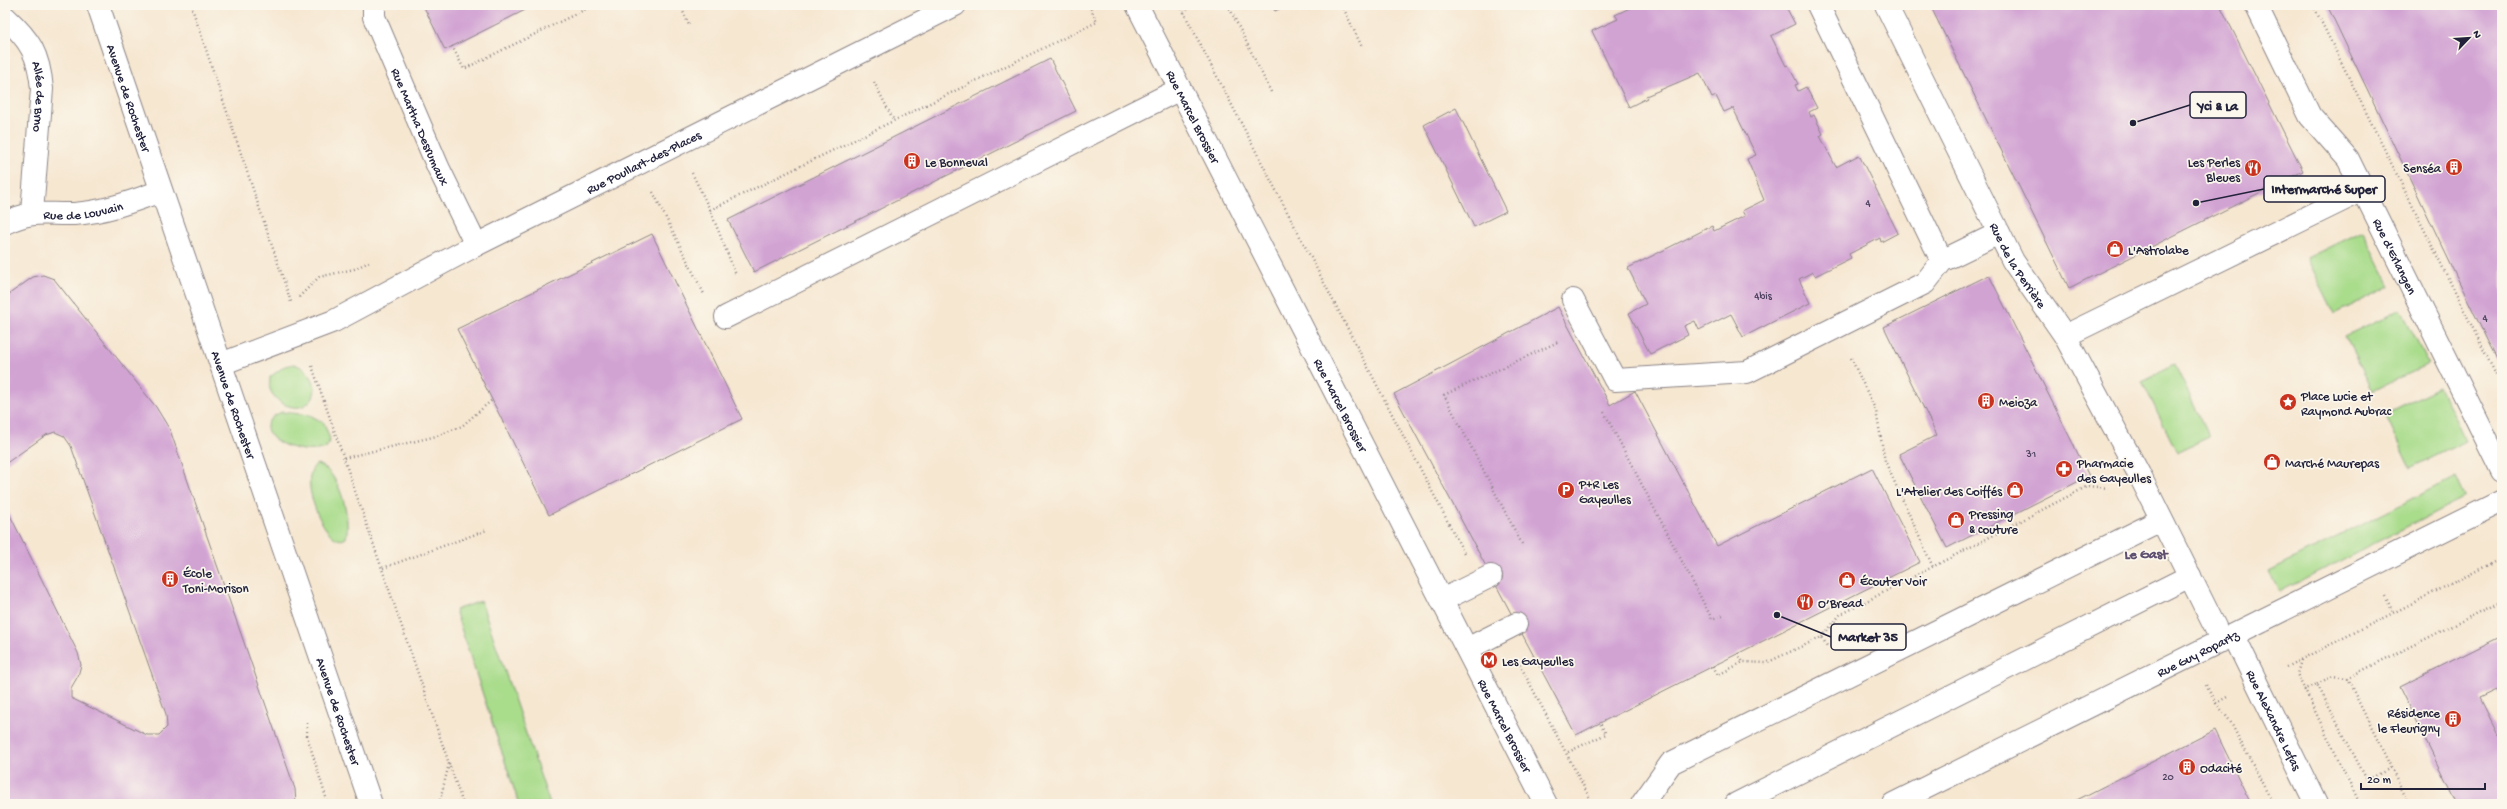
<svg xmlns="http://www.w3.org/2000/svg" width="2507" height="809" viewBox="0 0 2507 809" font-family="'Gochi Hand',sans-serif">
	<style>
		.green { fill: #a9dc8b; stroke: #667f63 }
		.building { fill: #d1a3d3 }
		.lines { fill: none; stroke-linecap: round; stroke-linejoin: round }
		.minor-casing { stroke: #8c8486; stroke-width: 24 }
		.major-casing { stroke: #8c8486; stroke-width: 24 }
		.path { stroke: #8c8486; stroke-width: 2.5; stroke-dasharray: 1 3; stroke-linecap: butt }
		.minor { stroke: #fff; stroke-width: 22 }
		.major { stroke: #fff; stroke-width: 22 }
		.labels { text-anchor: middle; stroke-width: 3.5; stroke-linejoin: round; paint-order: stroke }
		.number-label { font-size: 11px; fill: #4e4261 }
		.street-label { font-size: 13px; fill: #22223b; stroke: #fbf7ec }
		.poi-label { font-size: 13px; fill: #22223b; stroke: #fbf7ec; text-anchor: start }
		.neighbourhood-label { font-size: 14px; font-weight: bold; fill: #5f4f70; stroke: #fbf7ec }
		.leader { fill: none; stroke: #22223b; stroke-width: 1.5 }
		.callout-dot { fill: #22223b; stroke: #fbf7ec; stroke-width: 1.5 }
		.callout { fill: #fbf7ec; stroke: #22223b; stroke-width: 1.5 }
		.callout-label { font-size: 14px; text-anchor: middle; font-weight: bold; fill: #22223b }
	</style>
	<rect width="100%" height="100%" fill="#fbf7ec"/>
	<filter id="ink" filterUnits="userSpaceOnUse"><feTurbulence type="fractalNoise" baseFrequency=".025" numOctaves="2"/><feDisplacementMap in="SourceGraphic" scale="8" xChannelSelector="R" yChannelSelector="G"/><feConvolveMatrix kernelMatrix="1 2 1 2 8 2 1 2 1" color-interpolation-filters="sRGB"/></filter>
	<filter id="wash" filterUnits="userSpaceOnUse"><feTurbulence type="fractalNoise" baseFrequency=".012" numOctaves="4" result="noise"/><feDisplacementMap in="SourceGraphic" scale="16" xChannelSelector="R" yChannelSelector="G"/><feGaussianBlur stdDeviation="0.9" result="paint"/><feColorMatrix in="noise" values="0 0 0 0 0 0 0 0 0 0 0 0 0 0 0 0 0 1.4 0 .05"/><feComposite in="paint" operator="in"/></filter>
	<g filter="url(#wash)">
		<rect width="100%" height="100%" fill="#f6e7d1"/>
		<!-- green -->
		<g class="green">
			<polygon points="2362,231 2390,286 2335,314 2307,258"/>
			<polygon points="2401,309 2428,364 2373,391 2345,336"/>
			<path d="M 294,364 C 313,370 325,395 303,406 C 291,411 274,401 270,389 C 269,386 270,381 270,377 L 285,366 Z"/>
			<polygon points="2175,365 2209,437 2177,452 2142,381"/>
			<polygon points="2439,387 2466,441 2411,468 2385,414"/>
			<path d="M 282,412 L 310,415 L 324,423 L 330,439 L 326,448 C 291,459 242,428 282,412 Z"/>
			<path d="M 317,464 C 340,470 351,518 346,538 C 327,552 295,476 317,464 Z"/>
			<polygon points="2456,477 2465,497 2279,592 2269,571"/>
			<polygon points="481,601 550,804 519,804 455,610"/>
		</g>
		<g id="blocks">
			<!-- building -->
			<g class="building">
				<polygon points="423,5 535,5 445,50"/>
				<polygon points="1272,5 1288,5 1275,11"/>
				<polygon points="1636,5 1785,5 1795,24 1771,36 1786,66 1788,65 1798,84 1795,85 1798,91 1806,87 1817,108 1809,112 1811,117 1814,115 1823,134 1820,136 1836,167 1859,155 1898,233 1881,242 1880,238 1849,254 1851,258 1815,276 1813,272 1799,279 1810,303 1743,337 1731,314 1699,330 1695,321 1684,326 1688,335 1650,354 1629,313 1646,304 1628,268 1712,226 1714,231 1745,216 1742,211 1764,200 1747,159 1756,155 1733,108 1724,112 1716,96 1712,98 1700,73 1646,96 1647,98 1629,107 1592,31 1618,19 1615,15"/>
				<polygon points="1930,5 2220,5 2303,171 2069,288"/>
				<polygon points="2327,5 2502,5 2502,369 2487,340"/>
				<polygon points="1050,59 1076,111 754,272 728,220"/>
				<polygon points="1456,108 1506,211 1474,227 1424,125"/>
				<polygon points="652,234 742,419 549,515 457,329"/>
				<polygon points="43,275 54,279 156,407 170,430 295,789 296,804 5,804 5,505 78,653 81,665 78,676 71,688 71,698 147,735 159,735 167,727 166,714 71,446 64,436 55,432 46,435 5,464 5,297 33,277"/>
				<polygon points="1989,275 2089,476 1947,548 1899,454 1937,435 1884,327"/>
				<polygon points="1558,307 1610,405 1635,391 1717,546 1872,468 1920,562 1576,735 1394,394"/>
				<polygon points="2502,636 2502,700 2497,690 2480,698 2502,742 2502,804 2457,804 2399,687"/>
				<polygon points="2215,730 2251,804 2069,804"/>
			</g>
		</g>
	</g>
	<g filter="url(#ink)">
		<use href="#blocks" fill-opacity="0" stroke="#8c8486" stroke-width="1"/>
		<g class="lines">
			<!-- minor casing -->
			<g class="minor-casing">
				<g id="minor">
					<path id="s1" d="M 374,5 L 374,17 L 438,167 L 476,245"/>
					<path id="s2" d="M 1137,5 L 1546,804"/>
					<polyline points="1818,5 1942,261"/>
					<path id="s3" d="M 1886,5 L 2013,261 L 2065,336 L 2139,474 L 2222,641"/>
					<path id="s4" d="M 2256,5 L 2310,116 L 2348,159 L 2502,471"/>
					<path id="s5" d="M 5,17 C 30,40 39,54 42,89 L 32,212"/>
					<path id="s6" d="M 5,223 C 34,209 45,215 74,214 C 105,212 133,201 161,191"/>
					<polyline points="1573,300 1615,380 1747,372 1925,283 1942,261 1999,233"/>
					<polyline points="726,317 1180,89"/>
					<polyline points="2065,336 2363,190"/>
					<path id="s7" d="M 221,364 L 334,321 L 476,245 L 955,5"/>
					<polyline points="1442,600 1491,576"/>
					<path id="s8" d="M 2234,636 L 2316,804"/>
					<polyline points="1467,649 1516,624"/>
					<polyline points="1642,804 1671,763 2161,520"/>
					<polyline points="1736,804 2190,576"/>
					<path id="s9" d="M 1893,804 L 2502,501"/>
				</g>
			</g>
			<!-- major casing -->
			<g class="major-casing">
				<g id="major">
					<path id="s10" d="M 98,5 L 371,804"/>
				</g>
			</g>
			<!-- path -->
			<g class="path">
				<polyline points="191,5 291,302"/>
				<polyline points="680,5 689,25"/>
				<polyline points="1180,5 1464,553"/>
				<polyline points="1228,5 1272,94"/>
				<polyline points="1342,5 1362,47"/>
				<polyline points="2313,5 2502,387"/>
				<polyline points="1184,13 1190,5"/>
				<polyline points="452,46 464,69 594,5"/>
				<polyline points="874,82 894,121"/>
				<polyline points="692,173 710,210 736,275"/>
				<polyline points="653,192 704,294"/>
				<polyline points="710,210 1097,22 1089,5"/>
				<polyline points="299,297 319,277 354,269 369,262"/>
				<polyline points="1851,358 1876,411 1885,461 1933,567"/>
				<polyline points="312,366 463,804"/>
				<polyline points="1604,412 1712,619 1723,615"/>
				<polyline points="344,458 437,436 462,426 492,400"/>
				<polyline points="1522,544 1444,395 1558,342"/>
				<polyline points="383,568 487,530"/>
				<polyline points="2385,596 2393,612"/>
				<polyline points="1822,637 1840,615 2088,486 2108,488"/>
				<polyline points="1738,653 1743,662"/>
				<polyline points="2301,660 2297,674 2360,804"/>
				<polyline points="1518,661 1566,753"/>
				<polyline points="1713,666 1718,675 1743,662 1766,663 1822,637 1828,648"/>
				<polyline points="2286,667 2502,558"/>
				<polyline points="2317,684 2333,676 2347,678"/>
				<polyline points="2206,685 2216,703 2227,697"/>
				<polyline points="2304,690 2317,684 2367,780 2391,768"/>
				<polyline points="2216,703 2230,721 2273,804"/>
				<polyline points="307,723 307,736 328,804"/>
				<polyline points="439,804 449,764"/>
				<polyline points="1593,804 1566,753 1606,734 1600,723"/>
				<polyline points="2409,804 2347,678 2502,601"/>
			</g>
			<!-- minor -->
			<use href="#minor" class="minor"/>
			<!-- major -->
			<use href="#major" class="major"/>
		</g>
	</g>
	<!-- icons -->
	<defs>
		<g id="building-disc" transform="scale(0.9)"><circle r="9.5" fill="#c8321e" stroke="#fbf7ec"/><path d="M-4-6H4V6H1V3H-1V6H-4ZM-2.5-4.3h1.7v1.8h-1.7ZM.8-4.3h1.7v1.8H.8ZM-2.5-1h1.7V.8h-1.7ZM.8-1h1.7V.8H.8Z" fill="#fff"/></g>
		<g id="restaurant-disc" transform="scale(0.9)"><circle r="9.5" fill="#c8321e" stroke="#fbf7ec"/><path d="M-5-6h1v4h1v-4h1v4h1v-4h1v5L-1.5 .5V6h-2V.5L-5-1ZM5-6V6H3V1.5H1.5Q1.5-4 5-6Z" fill="#fff"/></g>
		<g id="shop-disc" transform="scale(0.9)"><circle r="9.5" fill="#c8321e" stroke="#fbf7ec"/><path d="M-5-2.5h2.3a2.7 3.5 0 0 1 5.4 0H5L5.5 6h-11ZM-1.5-2.5h3a1.5 2.3 0 0 0-3 0Z" fill="#fff"/></g>
		<g id="sight-disc" transform="scale(0.9)"><circle r="9.5" fill="#c8321e" stroke="#fbf7ec"/><path d="M0-6L1.8-2.2L6-1.7L2.9 1.2L3.7 5.4L0 3.3L-3.7 5.4L-2.9 1.2L-6-1.7L-1.8-2.2Z" fill="#fff"/></g>
		<g id="pharmacy-disc" transform="scale(0.9)"><circle r="9.5" fill="#c8321e" stroke="#fbf7ec"/><path d="M-2-6h4v4h4v4h-4v4h-4v-4h-4v-4h4Z" fill="#fff"/></g>
		<g id="parking-disc" transform="scale(0.9)"><circle r="9.5" fill="#c8321e" stroke="#fbf7ec"/><path d="M-3.5-5.5H1a3.5 3.5 0 0 1 0 7H-1V5.5H-3.5ZM-1-3.4V-.6H.8a1.4 1.4 0 0 0 0-2.8Z" fill="#fff"/></g>
		<g id="metro-disc" transform="scale(0.9)"><circle r="9.5" fill="#c8321e" stroke="#fbf7ec"/><path d="M-5.5 5V-5H-3L0 0L3-5H5.5V5H3V-.5L0 4L-3-.5V5Z" fill="#fff"/></g>
	</defs>
	<g fill-rule="evenodd">
		<use href="#building-disc" x="912" y="161"/>
		<use href="#building-disc" x="2454" y="167"/>
		<use href="#restaurant-disc" x="2253" y="168"/>
		<use href="#shop-disc" x="2115" y="249"/>
		<use href="#building-disc" x="1986" y="401"/>
		<use href="#sight-disc" x="2288" y="402"/>
		<use href="#shop-disc" x="2272" y="462"/>
		<use href="#pharmacy-disc" x="2064" y="469"/>
		<use href="#parking-disc" x="1566" y="490"/>
		<use href="#shop-disc" x="2015" y="490"/>
		<use href="#shop-disc" x="1956" y="520"/>
		<use href="#building-disc" x="170" y="579"/>
		<use href="#shop-disc" x="1847" y="580"/>
		<use href="#restaurant-disc" x="1805" y="602"/>
		<use href="#metro-disc" x="1489" y="660"/>
		<use href="#building-disc" x="2453" y="719"/>
		<use href="#building-disc" x="2187" y="767"/>
	</g>
	<g class="labels">
		<!-- number labels -->
		<g class="number-label">
			<text x="1868" y="206">4</text>
			<text x="1763" y="299">4bis</text>
			<text x="2485" y="321">4</text>
			<text x="2031" y="457">31</text>
			<text x="2168" y="780">20</text>
		</g>
		<!-- street labels -->
		<g class="street-label">
			<text dy="5" stroke="none"><textPath href="#s5" startOffset="91">Allée de Brno</textPath></text>
			<text dy="5" stroke="none"><textPath href="#s10" startOffset="98">Avenue de Rochester</textPath></text>
			<text dy="5" stroke="none"><textPath href="#s2" startOffset="125">Rue Marcel Brossier</textPath></text>
			<text dy="5" stroke="none"><textPath href="#s1" startOffset="131">Rue Martha Desrumaux</textPath></text>
			<text dy="5" stroke="none"><textPath href="#s7" startOffset="469">Rue Poullart-des-Places</textPath></text>
			<text dy="5" stroke="none"><textPath href="#s6" startOffset="80">Rue de Louvain</textPath></text>
			<text dy="5" stroke="none"><textPath href="#s4" startOffset="289">Rue d'Erlangen</textPath></text>
			<text dy="5" stroke="none"><textPath href="#s3" startOffset="292">Rue de la Perrière</textPath></text>
			<text dy="5" stroke="none"><textPath href="#s10" startOffset="422">Avenue de Rochester</textPath></text>
			<text dy="5" stroke="none"><textPath href="#s2" startOffset="449">Rue Marcel Brossier</textPath></text>
			<text dy="5" stroke="none"><textPath href="#s9" startOffset="340">Rue Guy Ropartz</textPath></text>
			<text dy="5" stroke="none"><textPath href="#s10" startOffset="746">Avenue de Rochester</textPath></text>
			<text dy="5" stroke="none"><textPath href="#s8" startOffset="93">Rue Alexandre Lefas</textPath></text>
			<text dy="5" stroke="none"><textPath href="#s2" startOffset="809">Rue Marcel Brossier</textPath></text>
		</g>
		<!-- poi labels -->
		<g class="poi-label">
			<text x="925" y="166">Le Bonneval</text>
			<text x="2240" y="166" text-anchor="end">Les Perles<tspan x="2240" dy="15">Bleues</tspan></text>
			<text x="2441" y="172" text-anchor="end">Senséa</text>
			<text x="2128" y="254">L'Astrolabe</text>
			<text x="2301" y="400">Place Lucie et<tspan x="2301" dy="15">Raymond Aubrac</tspan></text>
			<text x="1999" y="406">Meioza</text>
			<text x="2077" y="467">Pharmacie<tspan x="2077" dy="15">des Gayeulles</tspan></text>
			<text x="2285" y="467">Marché Maurepas</text>
			<text x="1579" y="488">P+R Les<tspan x="1579" dy="15">Gayeulles</tspan></text>
			<text x="2002" y="495" text-anchor="end">L'Atelier des Coiffés</text>
			<text x="1969" y="518">Pressing<tspan x="1969" dy="15">&amp; couture</tspan></text>
			<text x="183" y="577">École<tspan x="183" dy="15">Toni-Morison</tspan></text>
			<text x="1860" y="585">Écouter Voir</text>
			<text x="1818" y="607">O’Bread</text>
			<text x="1502" y="665">Les Gayeulles</text>
			<text x="2440" y="717" text-anchor="end">Résidence<tspan x="2440" dy="15">le Fleurigny</tspan></text>
			<text x="2200" y="772">Odacité</text>
		</g>
		<!-- neighbourhood labels -->
		<g class="neighbourhood-label">
			<text x="2146" y="558">Le Gast</text>
		</g>
	</g>
	<!-- callouts -->
	<path class="leader" d="M2133 123L2190 105M2196 203L2264 189M1777 615L1831 637"/>
	<g class="callout-dot">
		<circle cx="2133" cy="123" r="4"/>
		<circle cx="2196" cy="203" r="4"/>
		<circle cx="1777" cy="615" r="4"/>
	</g>
	<g class="callout">
		<rect x="2190" y="92" width="56" height="26" rx="4"/>
		<rect x="2264" y="176" width="121" height="26" rx="4"/>
		<rect x="1831" y="624" width="75" height="26" rx="4"/>
	</g>
	<g class="callout-label">
		<text x="2218" y="110">Yci &amp; La</text>
		<text x="2324" y="193">Intermarché Super</text>
		<text x="1868" y="641">Market 35</text>
	</g>
	<!-- margin -->
	<rect width="2507" height="809" fill="none" stroke="#fbf7ec" stroke-width="20"/>
	<!-- north arrow -->
	<g transform="translate(2469 38) rotate(65)" stroke="#fbf7ec" stroke-width="3" paint-order="stroke">
	<path d="M0-3L7 15L0 10L-7 15Z" fill="#22223b"/>
	<text y="-6" font-size="11" font-weight="bold" text-anchor="middle" fill="#22223b">N</text>
	</g>
	<!-- scale -->
	<path d="M2361 783v6h124v-6" fill="none" stroke="#22223b" stroke-width="2"/>
	<text x="2367" y="783" font-size="12" fill="#22223b" stroke="#fbf7ec" stroke-width="3" paint-order="stroke">20 m</text>
</svg>
